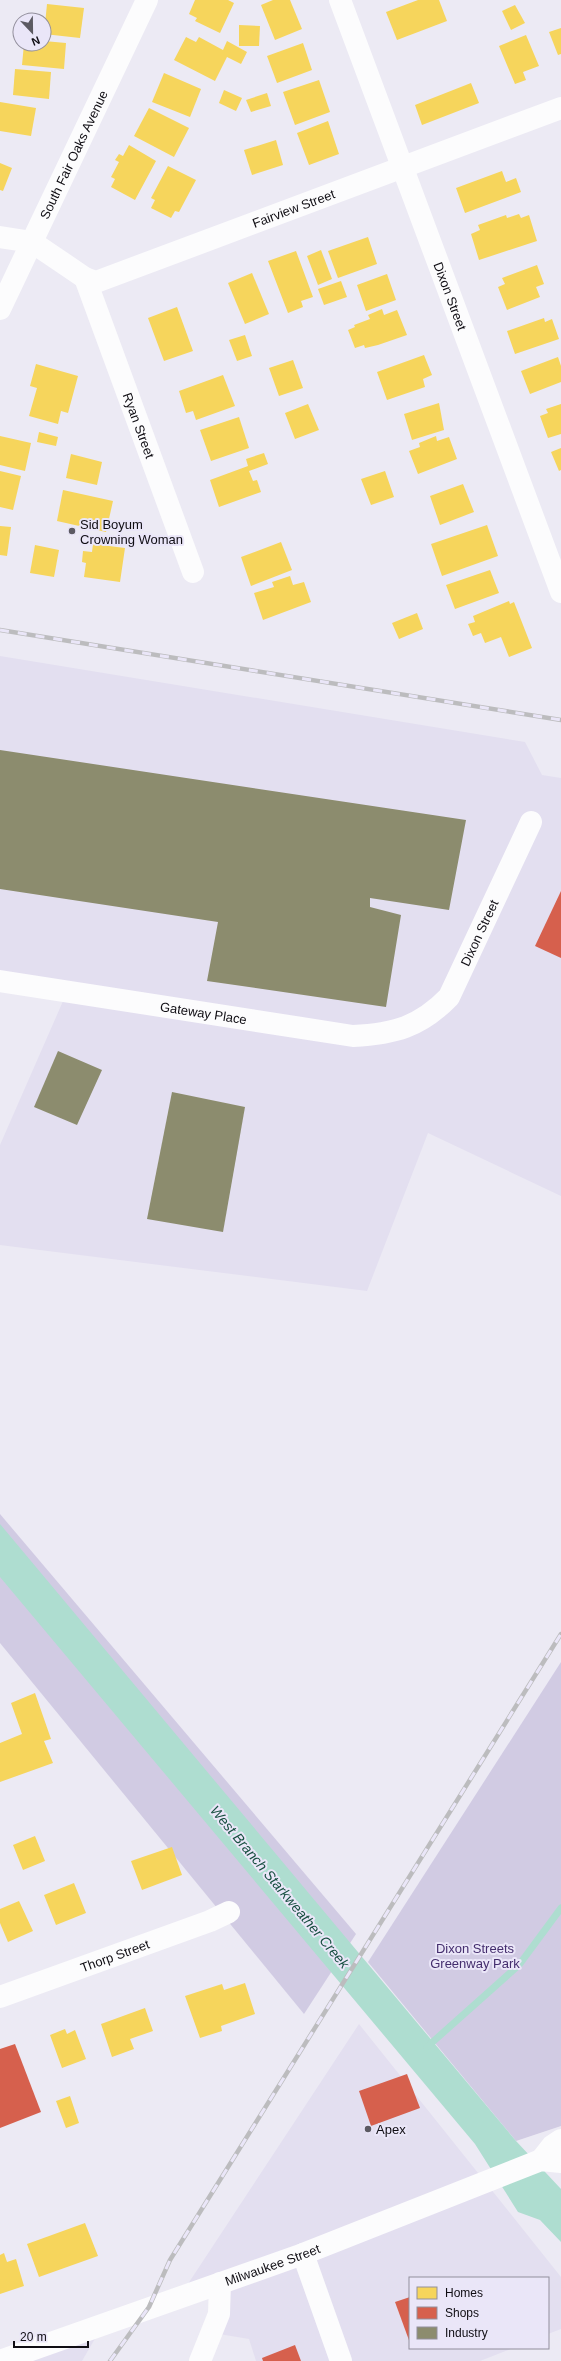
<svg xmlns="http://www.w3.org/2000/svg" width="561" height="2361" viewBox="0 0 561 2361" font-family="Arial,sans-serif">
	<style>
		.built { fill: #e3dff0 }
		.green { fill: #d1cbe3 }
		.water { fill: #aeddd0 }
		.homes { fill: #f6d55c }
		.shops { fill: #d6604d }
		.industry { fill: #8c8c6e }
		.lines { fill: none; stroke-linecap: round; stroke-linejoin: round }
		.stream { stroke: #aeddd0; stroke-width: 7 }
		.minor { stroke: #fcfcfd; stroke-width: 22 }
		.rail-casing { stroke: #bcbcbe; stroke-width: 4.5 }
		.rail { stroke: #eae6f8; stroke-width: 3; stroke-dasharray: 9; stroke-linecap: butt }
		.poi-dot { fill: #5c5a62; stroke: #eae6f8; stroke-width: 1.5 }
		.labels { text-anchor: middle; stroke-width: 4; stroke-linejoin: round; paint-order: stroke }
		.street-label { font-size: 13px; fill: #0f0d13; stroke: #eae6f8 }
		.poi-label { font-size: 13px; fill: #0f0d13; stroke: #eae6f8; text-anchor: start }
		.park-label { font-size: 13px; fill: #442d6d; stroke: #eae6f8 }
		.water-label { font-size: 14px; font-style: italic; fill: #174f40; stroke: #eae6f8 }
	</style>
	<rect width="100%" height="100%" fill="#eceaf4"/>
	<!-- built -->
	<g class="built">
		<polygon points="0,656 525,742 542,775 561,778 561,1196 428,1133 367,1291 0,1245 0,1145 67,992 0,976"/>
		<polygon points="359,2024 561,2277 561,2329 548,2334 548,2278 410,2278 410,2348 513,2348 480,2361 256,2361 249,2339 213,2333 220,2283 180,2296"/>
		<polygon points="104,2323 82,2361 0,2361"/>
	</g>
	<!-- green -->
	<g class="green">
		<polygon points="0,1514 356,1934 304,2014 0,1643"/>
		<polygon points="561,1662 561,2126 516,2141 368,1962"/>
	</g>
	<!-- water -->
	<polygon class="water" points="0,1524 516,2141 561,2189 561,2242 540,2220 518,2212 475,2144 0,1577"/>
	<!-- homes -->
	<g class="homes">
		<polygon points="195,0 228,0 234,3 220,33 195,21 197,18 189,14"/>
		<polygon points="273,0 290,0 302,29 275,40 261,5"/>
		<polygon points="418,0 439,0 447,21 397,40 386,12"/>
		<polygon points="47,4 84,8 80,38 44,34"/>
		<polygon points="515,5 525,23 511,30 502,11"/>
		<polygon points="239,25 260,26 259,46 239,46"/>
		<polygon points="561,28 561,54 558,55 549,32"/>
		<polygon points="526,35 539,66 523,72 526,80 515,84 499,46"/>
		<polygon points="186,37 196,42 199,37 223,50 227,41 247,52 241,64 227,57 215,81 174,60"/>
		<polygon points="44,41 66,43 64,69 22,65 24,44 44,44"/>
		<polygon points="303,43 312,70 277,83 267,56"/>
		<polygon points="15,69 51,72 49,99 13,95"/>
		<polygon points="164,73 201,89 190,117 152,102"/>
		<polygon points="319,80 330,112 295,125 283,92"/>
		<polygon points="471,83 479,103 422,125 415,105"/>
		<polygon points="224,90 242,98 236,111 219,103"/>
		<polygon points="267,93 271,106 251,112 246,100"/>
		<polygon points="0,102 36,108 31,136 0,131"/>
		<polygon points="149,108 189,128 174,157 134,136"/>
		<polygon points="328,121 339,154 309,165 297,133"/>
		<polygon points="276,140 283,165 252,175 244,150"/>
		<polygon points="129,145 156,161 135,200 111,187 115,179 111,177 119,162 115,160 119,154 123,156"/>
		<polygon points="0,163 12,168 3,191 0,190"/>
		<polygon points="168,166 196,180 179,212 175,211 171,218 151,208 155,200 151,198"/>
		<polygon points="502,171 506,182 516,178 521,192 465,213 456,188"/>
		<polygon points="519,214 521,218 529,215 537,241 479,260 471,234 480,230 478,225 506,215 507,218"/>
		<polygon points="368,237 377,264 338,278 328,251"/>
		<polygon points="321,250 332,279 318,285 307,256"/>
		<polygon points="296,251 313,297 301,301 303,307 288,313 268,261"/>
		<polygon points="537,265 544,284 536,287 540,297 507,310 498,287 505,284 502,278"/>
		<polygon points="252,273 269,314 245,324 228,283"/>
		<polygon points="387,274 396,300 366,311 357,285"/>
		<polygon points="341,281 347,297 324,305 318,289"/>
		<polygon points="177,307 193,351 164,361 148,318"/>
		<polygon points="382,309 384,315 397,310 407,335 378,345 365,348 364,345 355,348 348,330 355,327 354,325 370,319 368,315"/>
		<polygon points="544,318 545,322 552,319 559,339 515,354 507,331"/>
		<polygon points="245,335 252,356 237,361 229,340"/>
		<polygon points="424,355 432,375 423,379 425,387 387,400 377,372"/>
		<polygon points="558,357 561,366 561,382 530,394 521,371"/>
		<polygon points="293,360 303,388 279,396 269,368"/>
		<polygon points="36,364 78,376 68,413 61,411 58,424 29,416 37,388 30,386"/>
		<polygon points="223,375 235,406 196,420 193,411 186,413 179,391"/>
		<polygon points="439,403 444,430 412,440 404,414"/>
		<polygon points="308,404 319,430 295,439 285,413"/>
		<polygon points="561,404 561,434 548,438 540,416 548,413 546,409"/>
		<polygon points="239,417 249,448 211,461 200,430"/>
		<polygon points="39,432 58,437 56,446 37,442"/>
		<polygon points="0,436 31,443 25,471 0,465"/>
		<polygon points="436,436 437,441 449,437 457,459 418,474 409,451 420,447 419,443"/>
		<polygon points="561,448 561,470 559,471 551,452"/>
		<polygon points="264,453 268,464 249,471 253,481 257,480 261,492 219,507 210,480 248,466 246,459"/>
		<polygon points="71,454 102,462 97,485 66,478"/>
		<polygon points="0,471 21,476 13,510 0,507"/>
		<polygon points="385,471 394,497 371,505 361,479"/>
		<polygon points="463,484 474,512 440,525 430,496"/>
		<polygon points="63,490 113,501 106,532 57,521"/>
		<polygon points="487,525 498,556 442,576 431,544"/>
		<polygon points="0,526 11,527 7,556 0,555"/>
		<polygon points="281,542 292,570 251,586 241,557"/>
		<polygon points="93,544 125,548 120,582 84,577 86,563 82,562 83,551 92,552"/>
		<polygon points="35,545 59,550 54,577 30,573"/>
		<polygon points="490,570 499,593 455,609 446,585"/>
		<polygon points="290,576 293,585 304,582 311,602 263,620 254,593 274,587 272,582"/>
		<polygon points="509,601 510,604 514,602 532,648 509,657 501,637 485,643 481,633 473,636 468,624 475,622 473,616"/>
		<polygon points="417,613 423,629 399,639 392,623"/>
		<polygon points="35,1693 51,1739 44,1741 53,1763 0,1782 0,1743 22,1734 11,1703"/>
		<polygon points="35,1836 45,1861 23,1870 13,1845"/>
		<polygon points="172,1847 182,1875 142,1890 131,1861"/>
		<polygon points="74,1883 86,1913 56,1925 44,1895"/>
		<polygon points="19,1901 33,1931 8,1942 0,1923 0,1909"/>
		<polygon points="245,1983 255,2014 221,2026 222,2031 200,2038 185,1996 222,1984 224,1990"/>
		<polygon points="145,2008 153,2031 130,2039 134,2049 112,2057 101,2024"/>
		<polygon points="65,2029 67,2034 75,2030 86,2059 62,2068 50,2035"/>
		<polygon points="70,2096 79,2123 66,2128 56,2101"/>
		<polygon points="85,2223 98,2256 39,2277 27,2244"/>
		<polygon points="4,2253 7,2262 16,2259 24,2286 0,2294 0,2255"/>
	</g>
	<!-- shops -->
	<g class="shops">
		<polygon points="561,891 561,958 535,946"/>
		<polygon points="15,2044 41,2112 0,2128 0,2049"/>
		<polygon points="407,2074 420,2108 371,2126 359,2091"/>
		<polygon points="410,2297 410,2343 395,2302"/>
		<polygon points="295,2345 301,2361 263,2361 262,2358"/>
	</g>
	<!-- industry -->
	<g class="industry">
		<polygon points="0,750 466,820 449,910 370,898 370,907 401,915 386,1007 207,981 218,922 0,889"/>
		<polygon points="58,1051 102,1070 77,1125 34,1107"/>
		<polygon points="172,1092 245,1107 223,1232 147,1219"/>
	</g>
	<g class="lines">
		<!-- stream -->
		<polyline class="stream" points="427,2047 519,1965 561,1908"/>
		<!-- minor -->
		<g class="minor">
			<path id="s1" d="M 340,0 L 561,592"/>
			<path id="s2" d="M 0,237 L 32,242 L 85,278 L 96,282 L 561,108"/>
			<path id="s3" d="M 85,278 L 193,572"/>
			<path id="s4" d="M 0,309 L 147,0"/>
			<path id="s5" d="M 0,981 L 353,1036 C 394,1034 420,1027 449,997 L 531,822"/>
			<path id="s6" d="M 0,1997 L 210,1921 L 229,1912"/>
			<polyline points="541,2160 552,2146 561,2140"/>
			<polyline points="303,2254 341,2361"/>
			<path id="s7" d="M 0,2361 L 303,2254 L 541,2160 L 561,2162"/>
			<polyline points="200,2361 219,2314 220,2283"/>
		</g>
		<!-- rail casing -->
		<g class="rail-casing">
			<g id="rail">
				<polyline points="0,630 561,720"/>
				<polyline points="110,2361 149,2307 170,2260 561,1634"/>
			</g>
		</g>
		<!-- rail -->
		<use href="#rail" class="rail"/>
	</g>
	<!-- markers -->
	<g class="poi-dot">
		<circle cx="72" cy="531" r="4"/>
		<circle cx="368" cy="2129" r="4"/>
	</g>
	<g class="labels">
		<!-- street labels -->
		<g class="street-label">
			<text dy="5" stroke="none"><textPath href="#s4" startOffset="171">South Fair Oaks Avenue</textPath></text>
			<text dy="5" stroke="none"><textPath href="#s2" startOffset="319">Fairview Street</textPath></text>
			<text dy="5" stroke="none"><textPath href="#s1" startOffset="316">Dixon Street</textPath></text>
			<text dy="5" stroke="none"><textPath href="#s3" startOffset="157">Ryan Street</textPath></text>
			<text dy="5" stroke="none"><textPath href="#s5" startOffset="535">Dixon Street</textPath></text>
			<text dy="5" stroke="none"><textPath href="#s5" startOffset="206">Gateway Place</textPath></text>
			<text dy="5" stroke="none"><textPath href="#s6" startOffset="122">Thorp Street</textPath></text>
			<text dy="5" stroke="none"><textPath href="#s7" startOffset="289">Milwaukee Street</textPath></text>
		</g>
		<!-- poi labels -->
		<g class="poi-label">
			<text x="80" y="529">Sid Boyum<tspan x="80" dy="15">Crowning Woman</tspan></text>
			<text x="376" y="2134">Apex</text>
		</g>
		<!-- park labels -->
		<g class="park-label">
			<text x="475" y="1953">Dixon Streets<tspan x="475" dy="15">Greenway Park</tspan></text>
		</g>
		<!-- water labels -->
		<g class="water-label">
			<text transform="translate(280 1887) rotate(50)" y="5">West Branch Starkweather Creek</text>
		</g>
	</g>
	<!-- legend -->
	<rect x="409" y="2277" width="140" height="72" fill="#eae6f8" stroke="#928f9c"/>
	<rect x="417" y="2287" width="20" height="12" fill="#f6d55c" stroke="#928f9c"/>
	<text x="445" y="2297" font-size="12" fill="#0f0d13">Homes</text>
	<rect x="417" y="2307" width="20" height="12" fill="#d6604d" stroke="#928f9c"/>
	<text x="445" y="2317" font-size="12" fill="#0f0d13">Shops</text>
	<rect x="417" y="2327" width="20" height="12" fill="#8c8c6e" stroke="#928f9c"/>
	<text x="445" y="2337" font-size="12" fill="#0f0d13">Industry</text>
	<!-- north arrow -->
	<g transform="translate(32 32) rotate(158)"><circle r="19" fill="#eae6f8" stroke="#928f9c"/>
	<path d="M0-3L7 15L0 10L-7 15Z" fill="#5c5a62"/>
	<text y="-6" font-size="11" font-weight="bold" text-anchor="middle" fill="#0f0d13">N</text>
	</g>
	<!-- scale -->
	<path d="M14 2341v6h74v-6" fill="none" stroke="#0f0d13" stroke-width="2"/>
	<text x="20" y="2341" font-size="12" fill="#0f0d13" stroke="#eae6f8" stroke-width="3" paint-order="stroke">20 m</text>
</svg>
